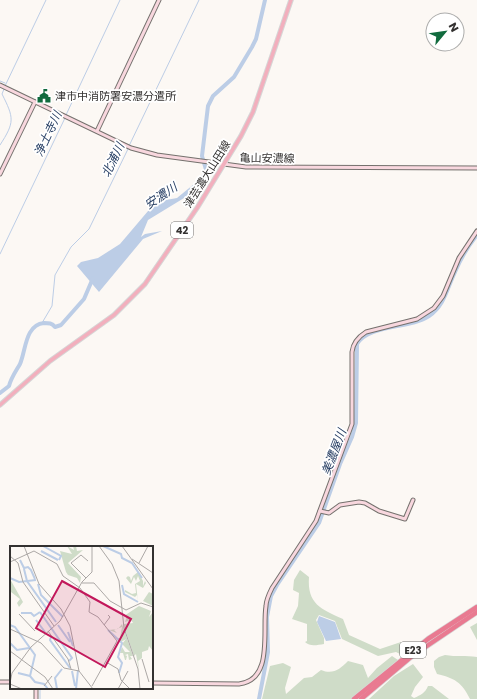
<svg xmlns="http://www.w3.org/2000/svg" width="477" height="699" viewBox="0 0 477 699" font-family="Poppins,'Noto Sans JP',sans-serif">
	<style>
		.green { fill: #cfdcc8 }
		.water { fill: #bccde6 }
		.lines { fill: none; stroke-linecap: round; stroke-linejoin: round }
		.stream { stroke: #bccde6; stroke-width: 1 }
		.river { stroke: #bccde6; stroke-width: 4 }
		.secondary-casing { stroke: #74716d; stroke-width: 5 }
		.primary-casing { stroke: #d6d6d6; stroke-width: 5.5 }
		.highway-casing { stroke: #d6d6d6; stroke-width: 6 }
		.secondary { stroke: #f8d7de; stroke-width: 3 }
		.primary { stroke: #f2afbd; stroke-width: 3.5 }
		.highway { stroke: #e97a91; stroke-width: 4.5 }
		.labels { text-anchor: middle; stroke-width: 3.5; stroke-linejoin: round; paint-order: stroke }
		.shield { fill: #fff; stroke: #706f6e; stroke-width: 1 }
		.shield-label { font-size: 10px; font-weight: bold; fill: #333130 }
		.poi-label { font-size: 11px; fill: #333130; stroke: #fff; text-anchor: start }
		.street-label { font-size: 11px; fill: #333130; stroke: #fff }
		.water-label { font-size: 12px; font-style: italic; fill: #294065; stroke: #fff }
		.inset-river { fill: none; stroke: #bccde6; stroke-width: 2 }
		.inset-road { fill: none; stroke: #aca8a6; stroke-width: 1 }
		.view { fill: #c2185b; fill-opacity: 0.15; stroke: #c2185b; stroke-width: 2 }
		.inset-edge { fill: none; stroke: #333130; stroke-width: 2 }
	</style>
	<rect width="100%" height="100%" fill="#fcf8f4"/>
	<!-- green -->
	<g class="green">
		<path d="M 300,570 L 309,577 C 307,604 321,609 343,619 L 349,635 L 380,649 L 401,642 L 408,650 L 402,655 L 396,652 L 378,656 L 342,639 L 335,621 L 319,615 L 316,620 L 324,638 L 324,644 C 317,645 310,647 305,642 L 307,641 L 307,624 L 292,619 L 298,606 L 299,593 L 293,590 L 294,580 Z"/>
		<polygon points="477,623 477,640 470,627"/>
		<path d="M 445,655 C 456,657 466,655 477,657 L 477,699 L 470,699 C 462,682 454,678 437,674 L 434,667 L 434,661 L 439,657 Z"/>
		<path d="M 392,656 L 398,660 L 351,699 L 262,699 L 270,666 L 283,663 L 291,667 L 285,688 L 286,694 L 304,678 L 312,677 L 321,670 C 333,675 340,669 348,661 L 363,665 L 368,678 L 377,668 Z"/>
		<path d="M 413,664 L 423,677 L 415,687 L 411,696 L 414,698 C 421,695 425,693 428,686 L 432,686 L 449,699 L 369,699 L 394,676 Z"/>
	</g>
	<!-- water -->
	<g class="water">
		<polygon points="205,175 189,195 148,220 141,237 145,234 162,231 143,239 99,292 77,266 81,262 98,258 120,244 154,204 163,200 171,189 166,200 177,198"/>
		<polygon points="319,616 335,622 341,639 326,641 317,622"/>
	</g>
	<g class="lines">
		<!-- stream -->
		<g class="stream">
			<polyline points="0,81 5,83"/>
			<polyline points="5,86 46,0"/>
			<polyline points="66,115 120,0"/>
			<path d="M 0,145 C 15,122 14,118 2,94 L 4,89"/>
			<polyline points="129,146 199,0"/>
			<polyline points="0,254 65,118"/>
			<polyline points="42,323 52,306 55,275 71,247 89,229 128,149"/>
			<polyline points="40,699 40,688"/>
		</g>
		<!-- river -->
		<g class="river">
			<polyline points="200,180 207,173 202,156 208,106 213,96 234,77 252,47 256,39 265,0"/>
			<path d="M 0,393 L 9,386 C 11,378 16,371 20,364 C 26,350 25,325 44,323 C 49,323 52,323 55,327 L 61,325 L 84,299 L 93,278"/>
			<path d="M 259,699 L 268,652 L 267,617 L 271,596 L 277,585 L 319,523 L 340,464 L 352,437 L 356,423 L 357,344 C 369,324 410,329 429,316 C 445,305 447,288 455,272 C 461,258 468,246 477,235"/>
		</g>
		<!-- secondary casing -->
		<g class="secondary-casing">
			<g id="secondary">
				<polyline points="0,85 131,148 157,155 246,167 477,168"/>
				<polyline points="97,131 159,0"/>
				<polyline points="0,174 35,102"/>
				<polyline points="320,511 329,513 340,505 359,502 365,503 379,511 405,519 413,500"/>
				<polyline points="0,682 11,682"/>
				<path d="M 152,683 L 239,684 C 274,680 262,630 266,606 C 266,600 269,594 272,588 L 316,521 L 352,424 L 352,352 C 353,343 358,337 366,332 L 417,319 L 434,308 L 443,296 L 459,258 L 477,231"/>
				<polyline points="36,699 36,688"/>
			</g>
		</g>
		<!-- primary casing -->
		<g class="primary-casing">
			<polyline id="primary" points="0,405 50,361 114,315 145,284 197,208 241,136 253,112 291,0"/>
		</g>
		<!-- highway casing -->
		<g class="highway-casing">
			<g id="highway">
				<polyline points="354,699 428,639 477,607"/>
				<polyline points="361,699 412,656 477,612"/>
			</g>
		</g>
		<!-- secondary -->
		<use href="#secondary" class="secondary"/>
		<!-- primary -->
		<use href="#primary" class="primary"/>
		<!-- highway -->
		<use href="#highway" class="highway"/>
	</g>
	<!-- icons -->
	<defs>
		<g id="civic-bare" transform="scale(1.08)"><path d="M-.6-6.5H3V-4.5H.6V-3L4-1V1h2V6H-6V1h2V-1L-.6-3ZM-1.2 2.5V6h2.4V2.5Z" fill="#116b3e" stroke="#fff" stroke-width="2.5" paint-order="stroke"/></g>
	</defs>
	<g fill-rule="evenodd">
		<use href="#civic-bare" x="44" y="96"/>
	</g>
	<g class="labels">
		<!-- shield labels -->
		<g class="shield">
			<rect x="171" y="222" width="22" height="16" rx="3"/>
			<rect x="400" y="642" width="26" height="16" rx="3"/>
		</g>
		<g class="shield-label">
			<text x="182" y="234">42</text>
			<text x="413" y="654">E23</text>
		</g>
		<!-- poi labels -->
		<g class="poi-label">
			<text x="55" y="100">津市中消防署安濃分遣所</text>
		</g>
		<!-- street labels -->
		<g class="street-label">
			<text transform="translate(267 158) rotate(1)" y="4">亀山安濃線</text>
			<text transform="translate(207 174) rotate(-58)" y="4">津芸濃大山田線</text>
		</g>
		<!-- water labels -->
		<g class="water-label">
			<text transform="translate(48 134) rotate(-65)" y="4">浄土寺川</text>
			<text transform="translate(113 160) rotate(-64)" y="4">北浦川</text>
			<text transform="translate(161 196) rotate(-34)" y="4">安濃川</text>
			<text transform="translate(334 452) rotate(-69)" y="4">美濃屋川</text>
		</g>
	</g>
	<!-- overview -->
	<g transform="translate(10 546)">
		<rect width="143" height="143" fill="#fcf8f4"/>
		<path d="M 57,0 L 64,4 L 63,0 L 66,0 L 67,5 L 73,4 L 58,17 L 71,31 L 70,37 L 67,32 L 58,29 L 56,26 L 50,5 L 62,8 ZM 128,26 L 133,35 L 133,40 L 135,35 L 136,37 L 133,42 L 126,38 L 128,56 L 127,49 L 125,51 L 115,46 L 115,44 L 122,48 L 126,47 L 125,38 L 130,35 L 128,30 L 126,35 L 124,31 L 121,38 L 116,32 L 118,30 L 116,29 L 120,31 L 121,35 L 123,30 ZM 0,33 L 13,56 L 9,61 L 7,57 L 10,53 L 1,46 ZM 139,46 L 143,48 L 143,60 L 133,55 ZM 129,60 L 141,65 L 139,71 L 143,66 L 143,105 L 139,100 L 138,104 L 132,106 L 132,112 L 128,115 L 129,125 L 126,108 L 124,110 L 114,80 L 114,78 L 123,77 L 121,74 L 115,76 L 117,70 L 114,70 ZM 112,78 L 123,110 L 120,110 L 122,113 L 119,114 L 118,108 L 115,109 L 117,110 L 116,114 L 115,114 L 113,107 L 110,107 L 112,101 L 115,106 L 120,106 L 112,98 L 116,93 L 111,96 L 107,92 L 110,92 L 112,81 L 104,84 L 107,87 L 99,84 L 108,83 Z" fill="#cfdcc8"/>
		<path class="inset-river" d="M 33,0 L 51,10 L 49,14M 93,0 L 111,8 L 112,12 L 122,17 L 132,32M 31,5 L 48,14M 10,14 L 14,22 L 18,21 L 21,24 L 25,33M 14,23 L 17,35 L 46,76M 0,32 L 9,36 L 26,34M 28,38 L 31,49 L 53,71M 112,39 L 114,48 L 128,56M 30,66 L 62,112 L 59,115M 11,67 L 21,67 L 24,70 L 30,66M 26,74 L 35,86M 0,79 L 5,81 L 25,109 L 20,130M 48,79 L 60,96M 98,84 L 112,97 L 108,111 L 112,117 L 109,127M 58,86 L 63,100M 41,91 L 40,94 L 60,122M 0,97 L 7,104 L 19,102M 62,125 L 65,140M 8,127 L 20,130 L 25,136 L 34,138 L 38,143M 47,143 L 45,132 L 52,123M 66,143 L 68,124"/>
		<path class="inset-road" d="M 14,0 L 29,38 L 51,63 L 60,80 L 69,125 L 83,143M 89,0 L 102,18 L 109,35 L 114,82 L 128,123 L 130,143M 112,0 L 143,43M 0,10 L 8,17 L 13,36 L 44,80M 122,13 L 143,27M 0,16 L 24,5 L 47,18 L 53,30 L 70,42M 129,17 L 138,0M 76,32 L 61,17 L 71,9 L 78,15M 72,37 L 84,37 L 100,55 L 116,64 L 131,57 L 143,61M 70,42 L 80,56 L 79,66 L 88,71 L 107,95 L 82,140M 9,68 L 25,85M 94,79 L 100,71 L 98,69M 0,83 L 31,97 L 54,122 L 69,125M 38,85 L 58,113 L 61,123M 0,105 L 35,131 L 43,143M 132,113 L 139,136M 96,116 L 108,123 L 111,134 L 120,143M 0,137 L 2,127 L 21,101 L 50,75 L 72,36 L 82,26 L 82,0M 0,138 L 12,143M 34,140 L 42,130M 108,143 L 118,125"/>
		<path class="view" d="M 52,35 L 121,73 L 95,121 L 26,82 Z"/>
		<rect width="143" height="143" class="inset-edge"/>
	</g>
	<!-- north arrow -->
	<g transform="translate(445 32) rotate(61)"><circle r="19" fill="#ffffff" stroke="#adadac"/>
	<path d="M0-3L7 15L0 10L-7 15Z" fill="#116b3e"/>
	<text y="-6" font-size="11" font-weight="bold" text-anchor="middle" fill="#333130">N</text>
	</g>
</svg>
